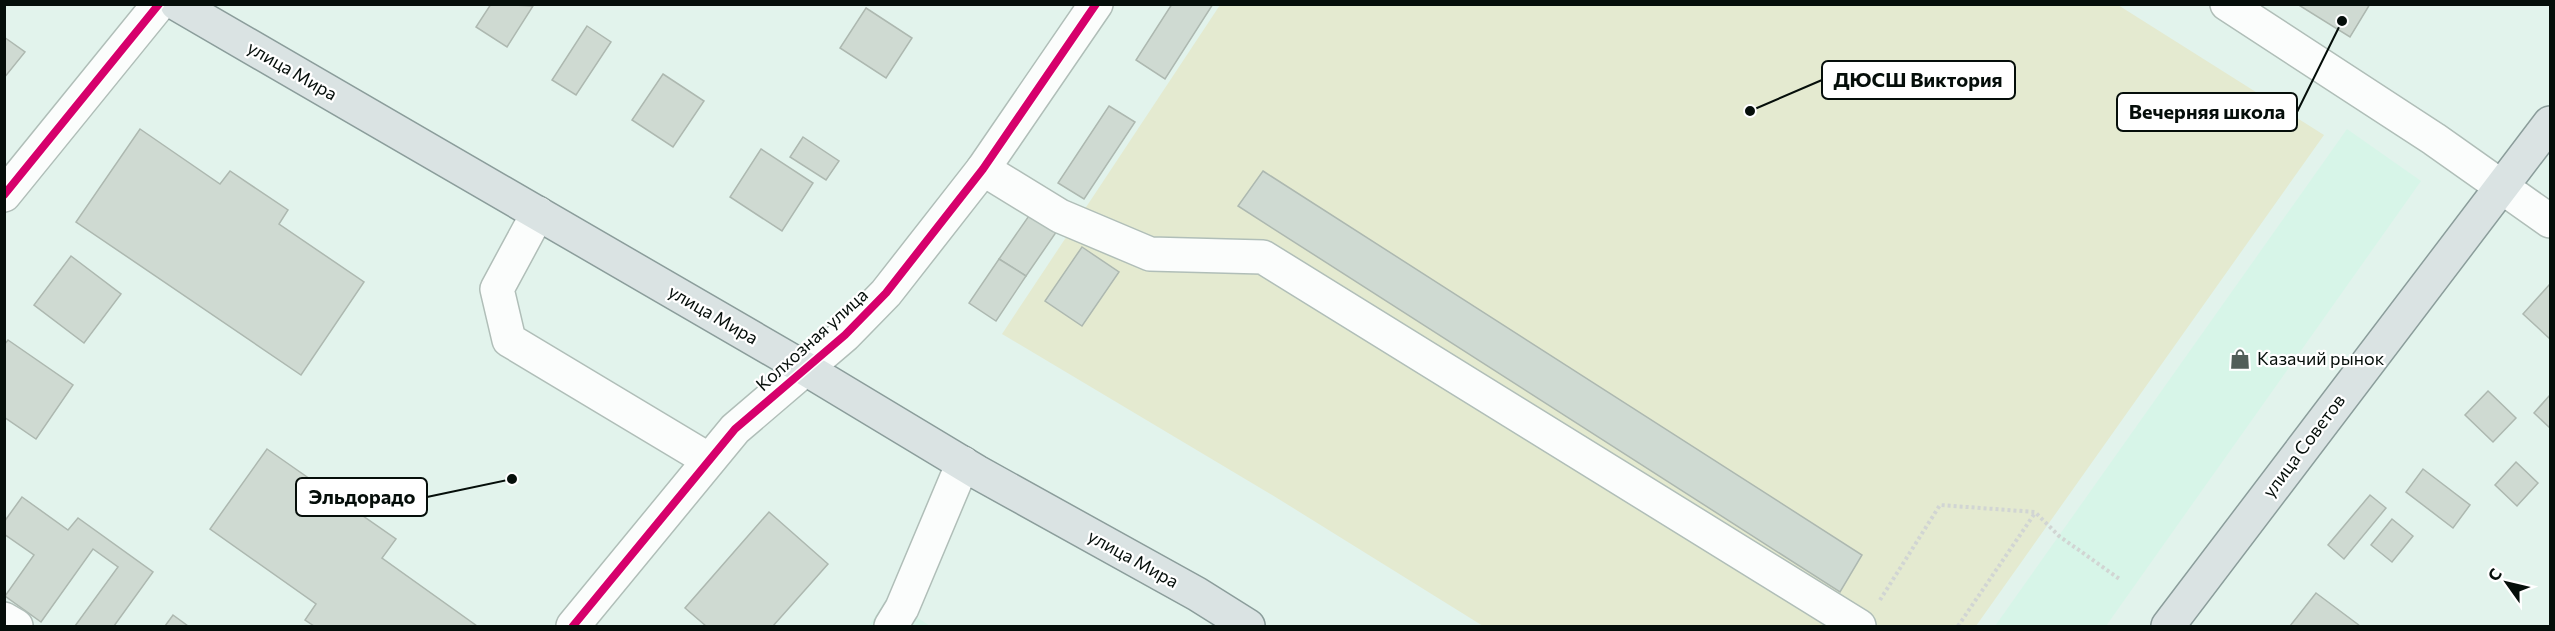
<svg xmlns="http://www.w3.org/2000/svg" width="2555" height="631" viewBox="0 0 2555 631" font-family="Commissioner,sans-serif">
	<style>
		.built { fill: #d7f5e8 }
		.green { fill: #e4ead0 }
		.building { fill: #cfdad2; stroke: #adb8b0; stroke-width: 1.5 }
		.lines { fill: none; stroke-linecap: round; stroke-linejoin: round }
		.minor-casing { stroke: #b0beb8; stroke-width: 36 }
		.major-casing { stroke: #8b9d9b; stroke-width: 36 }
		.path { stroke: #d1d5d3; stroke-width: 4; stroke-dasharray: 3 3; stroke-linecap: butt }
		.minor { stroke: #fbfdfc; stroke-width: 33 }
		.major { stroke: #dae3e3; stroke-width: 33 }
		.cycleway-casing { stroke: #fff; stroke-width: 11 }
		.cycleway { stroke: #d6006c; stroke-width: 8 }
		.labels { text-anchor: middle; stroke-width: 4.5; stroke-linejoin: round; paint-order: stroke }
		.street-label { font-size: 18px; fill: #050e0a; stroke: #fff }
		.poi-label { font-size: 18px; fill: #050e0a; stroke: #fff; text-anchor: start }
		.leader { fill: none; stroke: #050e0a; stroke-width: 2 }
		.callout-dot { fill: #050e0a; stroke: #fff; stroke-width: 2 }
		.callout { fill: #fff; stroke: #050e0a; stroke-width: 2 }
		.callout-label { font-size: 20px; text-anchor: middle; font-weight: bold; fill: #050e0a }
	</style>
	<rect width="100%" height="100%" fill="#e2f3ec"/>
	<!-- built -->
	<g class="built">
		<polygon points="2347,129 2421,181 2106,626 1995,626"/>
		<polygon points="887,598 930,626 869,626"/>
	</g>
	<!-- green -->
	<polygon class="green" points="1220,5 2118,5 2324,135 1976,626 1483,626 1277,498 1002,334"/>
	<!-- building -->
	<g class="building">
		<polygon points="491,4 533,6 507,47 476,27"/>
		<polygon points="1172,4 1213,4 1165,79 1136,60"/>
		<polygon points="2297,4 2370,4 2350,37"/>
		<polygon points="866,8 912,38 886,78 840,48"/>
		<polygon points="587,26 611,42 576,95 552,80"/>
		<polygon points="4,37 25,52 4,78"/>
		<polygon points="663,74 704,101 673,147 632,120"/>
		<polygon points="1109,106 1135,122 1084,199 1058,183"/>
		<polygon points="140,129 220,184 230,171 288,210 279,224 364,282 301,375 76,222"/>
		<polygon points="803,137 839,161 826,180 790,157"/>
		<polygon points="761,149 813,183 782,231 730,197"/>
		<polygon points="1263,171 1862,555 1840,592 1238,206"/>
		<polygon points="1033,210 1059,228 1026,276 999,259"/>
		<polygon points="1082,247 1119,272 1082,326 1045,301"/>
		<polygon points="71,256 121,294 84,343 34,305"/>
		<polygon points="999,259 1026,276 996,321 969,303"/>
		<polygon points="2550,284 2550,339 2523,314"/>
		<polygon points="8,340 73,385 36,439 4,417 4,345"/>
		<polygon points="2488,391 2516,418 2493,442 2465,415"/>
		<polygon points="2550,395 2550,428 2534,413"/>
		<polygon points="267,449 396,539 382,558 477,626 314,626 305,620 316,604 210,529"/>
		<polygon points="2516,462 2538,483 2517,506 2495,485"/>
		<polygon points="2423,469 2470,505 2453,528 2406,492"/>
		<polygon points="2370,495 2386,508 2344,559 2328,545"/>
		<polygon points="22,497 68,530 78,518 153,572 114,626 75,626 118,567 93,549 41,622 5,596 34,555 4,534 4,522"/>
		<polygon points="769,512 828,564 773,626 706,626 685,608"/>
		<polygon points="2392,519 2413,536 2392,562 2371,545"/>
		<polygon points="2316,593 2360,626 2290,626"/>
		<polygon points="173,615 188,626 165,626"/>
	</g>
	<g class="lines">
		<!-- minor casing -->
		<g class="minor-casing">
			<g id="minor">
				<polyline points="2227,4 2434,139 2550,221"/>
				<polyline points="983,169 1060,216 1150,254 1263,257 1859,626"/>
				<polyline points="4,195 159,4"/>
				<polyline points="538,213 497,289 509,340 709,460"/>
				<polyline points="4,619 16,626"/>
				<polyline points="573,626 735,429 845,335 886,293 983,169 1096,4"/>
				<polyline points="891,626 902,608 963,463"/>
			</g>
		</g>
		<!-- major casing -->
		<g class="major-casing">
			<g id="major">
				<polyline points="177,4 806,369 977,472 1197,594 1248,626"/>
				<polyline points="2168,626 2550,123"/>
			</g>
		</g>
		<!-- path -->
		<g class="path">
			<polyline points="1880,600 1940,505 2035,512 2059,536 2121,580"/>
			<polyline points="1958,626 2035,513"/>
		</g>
		<!-- minor -->
		<use href="#minor" class="minor"/>
		<!-- major -->
		<use href="#major" class="major"/>
		<!-- cycleway casing -->
		<g class="cycleway-casing">
			<g id="cycleway">
				<polyline points="4,195 159,4"/>
				<polyline points="573,626 735,429 845,335 886,293 983,169 1096,4"/>
			</g>
		</g>
		<!-- cycleway -->
		<use href="#cycleway" class="cycleway"/>
	</g>
	<!-- icons -->
	<defs>
		<g id="shop-bare" transform="scale(1.62)"><path d="M-5-2.5h2.3a2.7 3.5 0 0 1 5.4 0H5L5.5 6h-11ZM-1.5-2.5h3a1.5 2.3 0 0 0-3 0Z" fill="#525e59" stroke="#fff" stroke-width="2.5" paint-order="stroke"/></g>
	</defs>
	<g fill-rule="evenodd">
		<use href="#shop-bare" x="2240" y="359"/>
	</g>
	<g class="labels">
		<!-- street labels -->
		<g class="street-label">
			<text transform="translate(292 71) rotate(30)" y="6">улица Мира</text>
			<text transform="translate(713 315) rotate(30)" y="6">улица Мира</text>
			<text transform="translate(812 340) rotate(-42)" y="6">Колхозная улица</text>
			<text transform="translate(2304 446) rotate(-53)" y="6">улица Советов</text>
			<text transform="translate(1133 559) rotate(29)" y="6">улица Мира</text>
		</g>
		<!-- poi labels -->
		<g class="poi-label">
			<text x="2257" y="365">Казачий рынок</text>
		</g>
	</g>
	<!-- callouts -->
	<path class="leader" d="M1750 111L1822 80M2342 21L2297 112M512 479L427 497"/>
	<g class="callout-dot">
		<circle cx="1750" cy="111" r="6"/>
		<circle cx="2342" cy="21" r="6"/>
		<circle cx="512" cy="479" r="6"/>
	</g>
	<g class="callout">
		<rect x="1822" y="61" width="193" height="38" rx="6"/>
		<rect x="2117" y="93" width="180" height="38" rx="6"/>
		<rect x="296" y="478" width="131" height="38" rx="6"/>
	</g>
	<g class="callout-label">
		<text x="1918" y="87">ДЮСШ Виктория</text>
		<text x="2207" y="119">Вечерняя школа</text>
		<text x="362" y="504">Эльдорадо</text>
	</g>
	<!-- border -->
	<rect width="2555" height="631" fill="none" stroke="#050e0a" stroke-width="12"/>
	<!-- north arrow -->
	<g transform="translate(2507 583) rotate(304)" stroke="#ffffff" stroke-width="4.5" paint-order="stroke">
	<path d="M0-4.5L10 22L0 15L-10 22Z" fill="#050e0a"/>
	<text y="-9" font-size="16" font-weight="bold" text-anchor="middle" fill="#050e0a">С</text>
	</g>
</svg>
